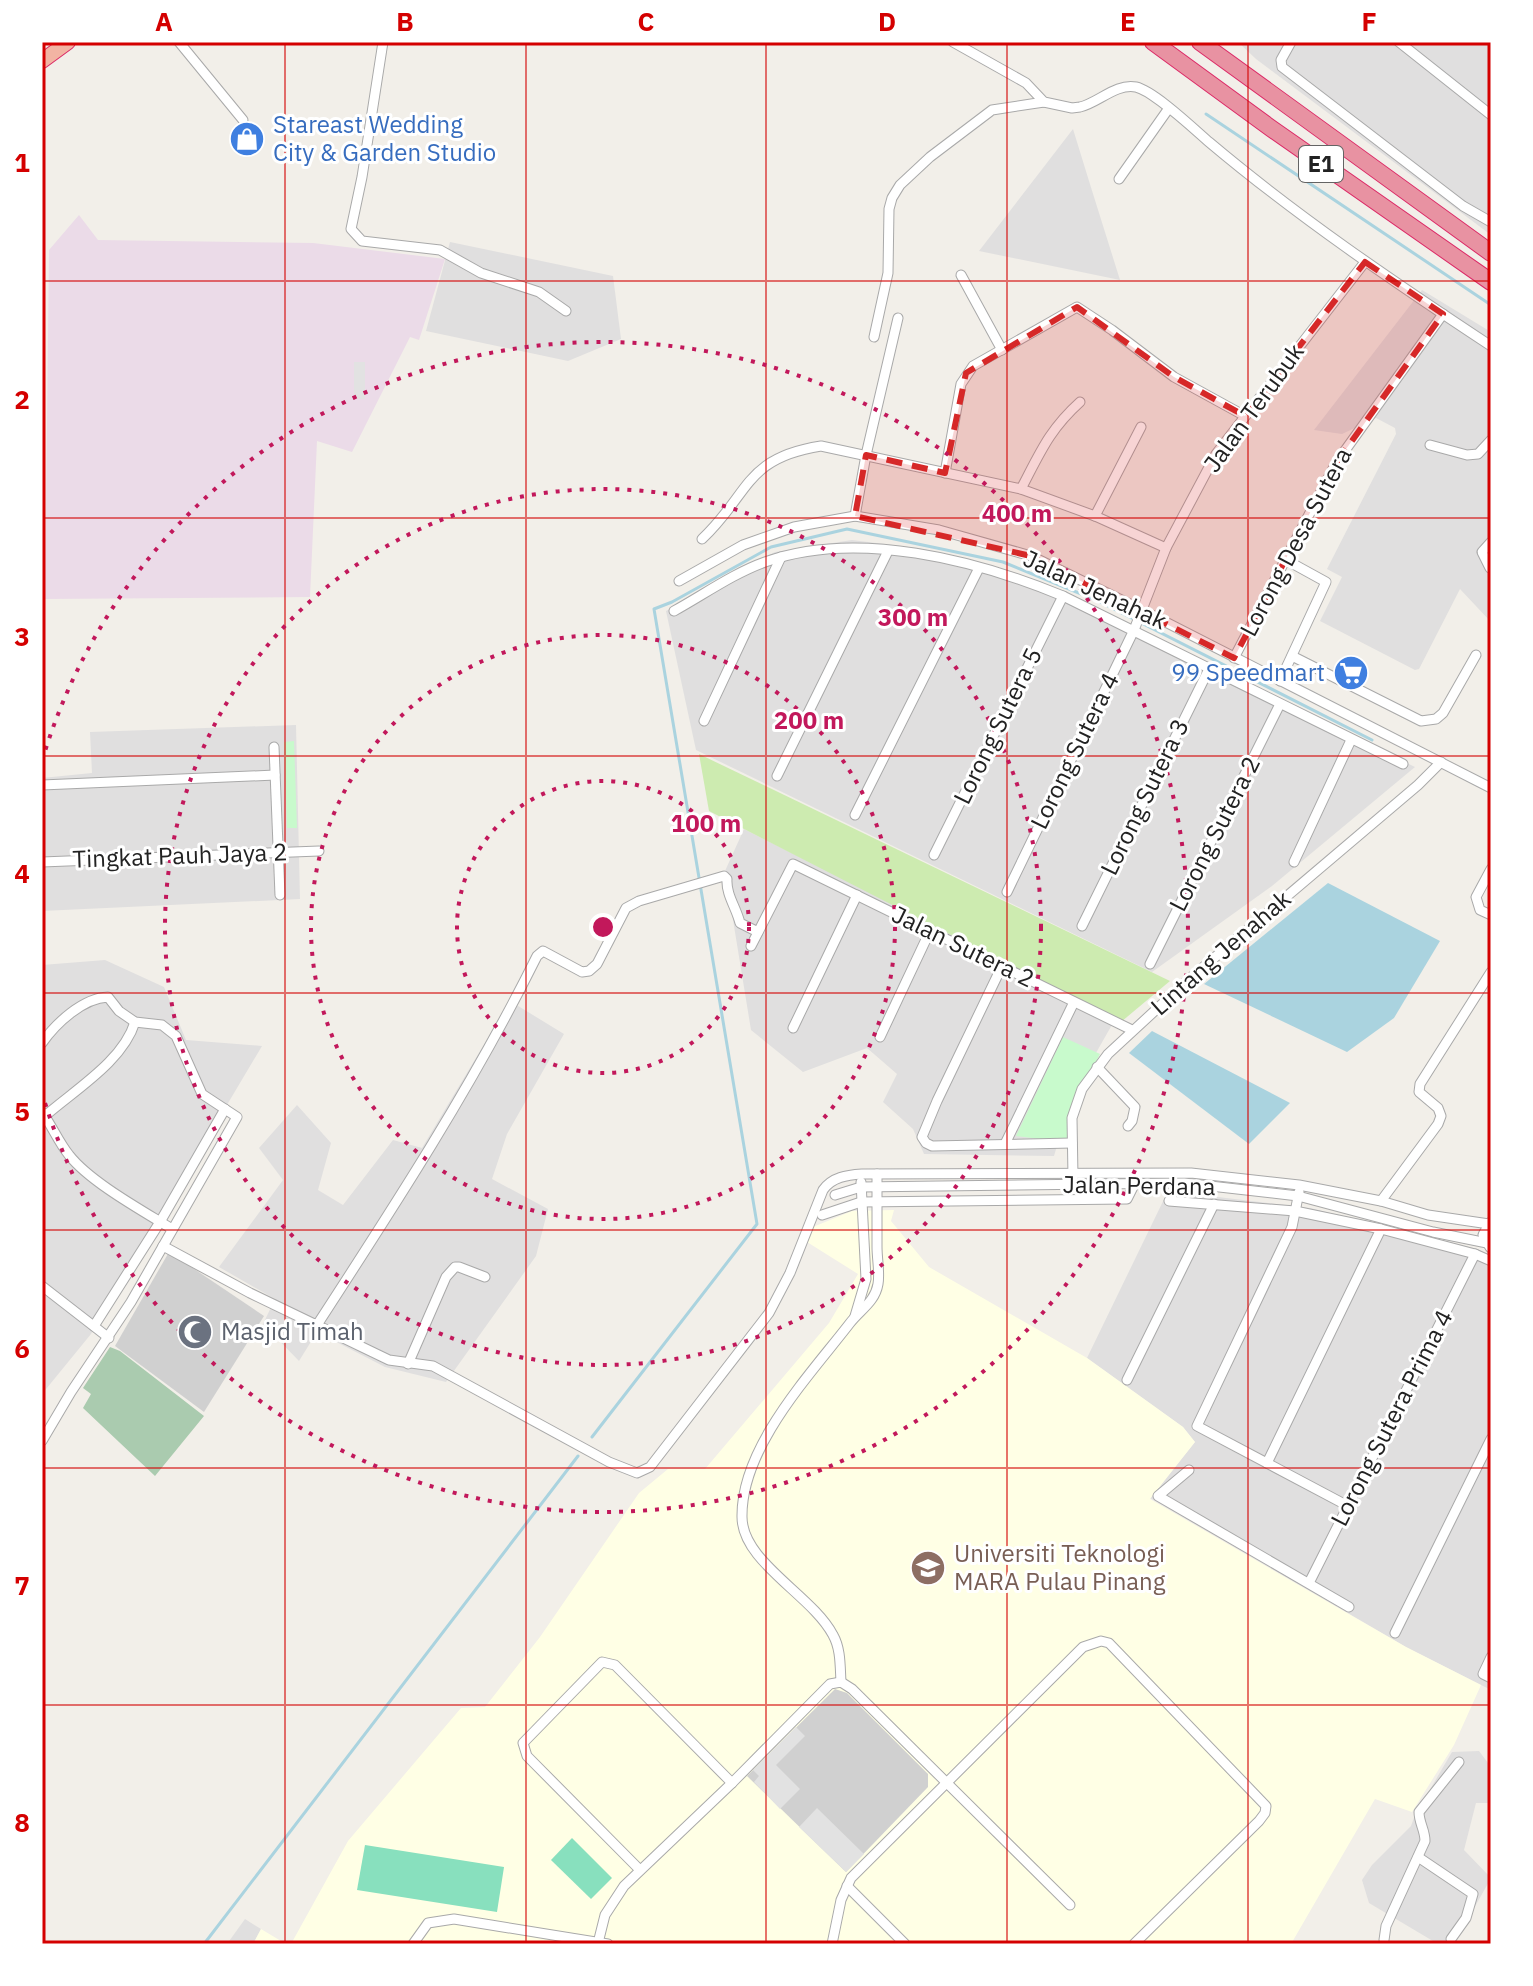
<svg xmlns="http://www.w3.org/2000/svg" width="1533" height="1986" viewBox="0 0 1533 1986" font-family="'IBM Plex Sans',sans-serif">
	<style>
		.residential { fill: #e0dfdf }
		.industrial { fill: #ebdbe8 }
		.education { fill: #ffffe5 }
		.religious { fill: #d0d0d0 }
		.grass { fill: #cdebb0 }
		.cemetery { fill: #aacbaf }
		.park { fill: #c8facc }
		.pitch { fill: #88e0be }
		.parking { fill: #e2e2e2 }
		.water { fill: #aad3df }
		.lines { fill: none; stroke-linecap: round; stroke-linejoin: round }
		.stream { stroke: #aad3df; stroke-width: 3 }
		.minor-casing { stroke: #a9a9a9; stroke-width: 11 }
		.tertiary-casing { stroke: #a9a9a9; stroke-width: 13 }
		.trunk-casing { stroke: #dc2a67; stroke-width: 16 }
		.motorway-casing { stroke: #dc2a67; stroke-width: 18 }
		.minor { stroke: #fff; stroke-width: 9 }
		.tertiary { stroke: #fff; stroke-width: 11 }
		.trunk { stroke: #f2b4a3; stroke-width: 14 }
		.motorway { stroke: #e892a2; stroke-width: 16 }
		.marked { fill: #d62828; fill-opacity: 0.2; stroke: #d62828; stroke-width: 6; stroke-dasharray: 16 10; stroke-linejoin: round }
		.grid { fill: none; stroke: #d40000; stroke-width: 2; stroke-opacity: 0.55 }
		.ring { fill: none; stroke: #c2185b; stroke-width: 4; stroke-dasharray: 4 8 }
		.labels { text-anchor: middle; stroke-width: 6; stroke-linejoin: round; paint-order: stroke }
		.shield { fill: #fff; stroke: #646464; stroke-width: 2 }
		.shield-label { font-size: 22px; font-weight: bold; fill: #222 }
		.shop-label { font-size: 24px; fill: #366cbe; stroke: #fff; text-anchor: start }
		.street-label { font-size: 24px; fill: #222; stroke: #fff }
		.worship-label { font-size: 24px; fill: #5b616d; stroke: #fff; text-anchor: start }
		.education-label { font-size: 24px; fill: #785e54; stroke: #fff; text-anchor: start }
		.centre { fill: #c2185b; stroke: #fff; stroke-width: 4 }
		.ring-label { font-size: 24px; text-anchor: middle; font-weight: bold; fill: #c2185b; stroke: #fff; stroke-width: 6; stroke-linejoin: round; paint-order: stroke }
		.neatline { fill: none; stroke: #d40000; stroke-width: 3 }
		.grid-label { font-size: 26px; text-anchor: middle; font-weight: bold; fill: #d40000 }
	</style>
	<rect width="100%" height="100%" fill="#f2efe9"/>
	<!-- residential -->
	<g class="residential">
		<polygon points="1238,42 1491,42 1491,235 1256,59"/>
		<polygon points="1073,129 1089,181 1120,280 979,251"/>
		<polygon points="450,242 613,276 621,339 568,361 426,331"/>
		<polygon points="1422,290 1491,332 1491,622 1460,589 1419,669 1415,670 1320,621 1342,577 1327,569 1396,434 1395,428 1376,418 1342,434 1314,430"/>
		<polygon points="852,540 924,549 1035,581 1415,767 1272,886 1152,972 696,750 666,611 775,552"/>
		<polygon points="296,725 300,899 42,911 42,778 92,773 90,732"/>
		<polygon points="744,829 1117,1016 1072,1095 1054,1156 924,1154 913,1129 883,1102 897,1074 867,1048 803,1072 751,1030 725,871"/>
		<polygon points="105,960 164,987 186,1040 262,1046 91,1334 42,1394 42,965"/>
		<polygon points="510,1001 564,1034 507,1134 492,1179 548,1209 536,1256 446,1382 385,1367 317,1332 299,1361 263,1324 275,1299 219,1267 283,1180 259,1148 297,1105 331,1143 318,1190 343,1205 393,1140 422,1148"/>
		<polygon points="1168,1191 1310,1208 1478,1249 1491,1256 1491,1690 1406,1647 1150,1498 1195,1442 1183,1427 1087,1358"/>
		<polygon points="1479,1751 1491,1767 1491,1803 1476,1803 1464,1850 1491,1878 1454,1944 1438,1944 1369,1903 1362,1880 1372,1865 1411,1826 1415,1815 1452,1752"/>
		<polygon points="245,1919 261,1929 253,1944 227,1944"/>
	</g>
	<!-- industrial -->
	<polygon class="industrial" points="79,215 98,240 313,243 445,259 419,340 410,337 352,452 317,441 310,597 45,599 49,250"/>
	<!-- education -->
	<g class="education">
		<polygon points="894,1210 891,1221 929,1267 1087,1358 1183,1427 1195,1442 1150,1499 1406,1647 1481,1685 1454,1745 1412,1812 1375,1799 1291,1944 291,1944 348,1841 461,1708 485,1707 540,1637 639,1493 668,1469 705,1469 829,1323 858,1274 807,1242 813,1227 852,1211"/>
		<polygon points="261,1929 286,1944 253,1944"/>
	</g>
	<!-- religious -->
	<g class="religious">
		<polygon points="169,1252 264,1316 204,1412 115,1346"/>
		<polygon points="835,1689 847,1693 928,1774 928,1787 846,1872 747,1776"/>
	</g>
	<!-- grass -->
	<polygon class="grass" points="699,754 1170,981 1121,1022 709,811"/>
	<!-- cemetery -->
	<polygon class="cemetery" points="110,1347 120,1351 204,1416 155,1476 83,1408 91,1394 83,1388"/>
	<!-- park -->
	<g class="park">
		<polygon points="294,741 297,828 287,828 284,742"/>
		<polygon points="1063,1037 1100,1054 1082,1089 1072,1143 1016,1136"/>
	</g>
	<!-- pitch -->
	<g class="pitch">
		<polygon points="572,1838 612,1878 591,1899 551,1860"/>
		<polygon points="365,1845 504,1867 497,1912 357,1890"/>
	</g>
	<!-- parking -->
	<g class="parking">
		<rect x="354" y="362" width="11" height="37"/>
		<polygon points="796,1727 805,1736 776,1765 800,1789 780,1809 754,1782 759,1776 753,1770"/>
		<polygon points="817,1808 864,1854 846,1872 799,1827"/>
	</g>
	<!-- water -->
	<g class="water">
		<polygon points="1328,883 1440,941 1394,1018 1347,1052 1204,984"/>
		<polygon points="1152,1031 1290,1103 1249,1144 1129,1053"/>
	</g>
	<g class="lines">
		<!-- stream -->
		<g class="stream">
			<polyline points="1206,114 1491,305"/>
			<polyline points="592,1437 757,1224 654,609 672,602 771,547 847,529 1003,562 1096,600 1372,740"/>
			<polyline points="204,1944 578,1456"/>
		</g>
		<!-- minor casing -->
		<g class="minor-casing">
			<g id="minor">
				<polyline points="179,42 243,120"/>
				<polyline points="383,42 362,177 351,229 362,241 440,250 481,273 539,292 566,311"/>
				<path d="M 953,42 L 1026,83 L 1044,102 L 1072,108 L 1080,107 C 1098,103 1116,83 1136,87 C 1154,91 1194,129 1209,142 C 1298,217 1394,282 1491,346"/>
				<polyline points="1291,42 1281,60 1282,67 1463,206 1491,222"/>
				<polyline points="1399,42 1491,115"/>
				<polyline points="1119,179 1169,108"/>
				<polyline points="961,275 1002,350"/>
				<polyline points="874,337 888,273 889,209 892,198 900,185 930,157 992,110 1044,102"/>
				<polyline points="1430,445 1467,455 1478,454 1491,440"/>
				<polyline points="945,473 961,384 973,366 1077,307 1112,330 1174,377 1245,416"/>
				<path d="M 1021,489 C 1040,453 1049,430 1080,402"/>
				<polyline points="855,516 866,455 898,318"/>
				<polyline points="1095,516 1141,427"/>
				<path d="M 702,539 C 750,494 744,458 821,446 L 1021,489 L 1095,516 L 1166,548"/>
				<polyline points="1490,568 1482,552 1491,542"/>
				<polyline points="679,581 743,545 794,527 855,516 939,530 1031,556 1142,610 1491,788"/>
				<path d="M 674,611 C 703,595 734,573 765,562 C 857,529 976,560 1063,596 L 1403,764"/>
				<polyline points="1292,656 1421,721 1436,719 1443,713 1476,655"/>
				<polyline points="1234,658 1336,463 1443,314"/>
				<polyline points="1280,681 1326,582 1286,560"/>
				<polyline points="704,721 781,557"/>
				<polyline points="274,747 280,895"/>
				<polyline points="777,776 888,551"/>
				<polyline points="42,785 275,775"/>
				<polyline points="855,815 979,568"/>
				<polyline points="934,855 1063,596"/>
				<polyline points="42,862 319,851"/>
				<polyline points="1294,862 1351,740"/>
				<polyline points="1491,869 1476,897 1480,910 1491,915"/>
				<polyline points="1007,892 1134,630 1166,548 1216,454 1365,262"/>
				<polyline points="1082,926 1209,669"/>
				<polyline points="751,946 793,864 1132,1030"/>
				<polyline points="1150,964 1280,704"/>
				<polyline points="1002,966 937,1101 922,1137 926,1143 932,1146 1072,1143"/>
				<polyline points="793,1028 857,895"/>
				<polyline points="880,1037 930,931"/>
				<path d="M 42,1043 C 56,1023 83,998 108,997 L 119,1011 L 135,1022 L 162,1025 L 176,1036 L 202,1094 L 237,1117 L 131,1302 L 71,1392 L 42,1441"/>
				<polyline points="1097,1067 1135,1107 1132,1121 1128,1126"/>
				<path d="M 42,1112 C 52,1126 59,1143 69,1155 C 90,1182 143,1211 172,1229"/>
				<path d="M 45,1116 C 76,1089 123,1061 135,1022"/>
				<polyline points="1005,1144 1074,1002"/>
				<polyline points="1073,1177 1072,1118 1082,1089 1108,1054 1187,981 1418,785 1441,762"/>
				<polyline points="1299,1192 1292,1227 1197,1426 1348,1506"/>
				<polyline points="835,1195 861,1187 1184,1183 1298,1196 1433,1232 1487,1243"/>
				<polyline points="1169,1201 1295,1211 1381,1229 1475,1254 1491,1261"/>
				<polyline points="1381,1201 1438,1124 1441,1116 1438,1108 1419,1092 1420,1084 1491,972"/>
				<polyline points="822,1215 861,1202 1127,1199 1135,1183"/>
				<path d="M 163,1246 L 250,1293 L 389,1360 L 433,1366 L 609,1462 L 637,1473 L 650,1467 L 769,1313 L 790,1273 L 823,1190 C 832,1177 847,1175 862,1174 L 1191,1173 L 1299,1185 L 1381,1201 L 1428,1215 L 1489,1224"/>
				<polyline points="42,1286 109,1338"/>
				<polyline points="855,1316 866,1279 861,1182"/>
				<path d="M 317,1325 C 395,1205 473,1085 537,956 L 543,951 L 582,972 L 589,971 L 597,964 L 626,908 L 639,901 L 724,876 L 727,879 C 726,895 736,907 740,923 L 758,932"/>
				<polyline points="94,1326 160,1222 225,1109"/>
				<polyline points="408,1364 446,1277 455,1267 459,1267 485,1277"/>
				<polyline points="1127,1380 1214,1204"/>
				<polyline points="1267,1463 1381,1229"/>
				<polyline points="1189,1470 1158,1496 1349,1607"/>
				<polyline points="1309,1583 1475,1254"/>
				<polyline points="1395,1633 1491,1439"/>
				<polyline points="1491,1657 1483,1674 1491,1678"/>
				<path d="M 841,1682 C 840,1667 841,1649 833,1635 C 812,1595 742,1562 742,1517 C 741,1447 810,1375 850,1323 C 860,1310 875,1302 878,1284 C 880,1273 877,1259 877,1247 C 877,1223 877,1198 877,1174"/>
				<polyline points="1418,1857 1473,1894 1466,1918 1451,1939"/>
				<polyline points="639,1869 527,1756 523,1743 602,1662 615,1665 732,1783"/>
				<polyline points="847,1886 905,1944"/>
				<path d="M 1384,1940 L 1386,1926 L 1425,1841 C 1425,1830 1419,1823 1419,1812 L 1459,1762"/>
				<polyline points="598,1943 605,1915 624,1886 732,1783 830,1684 841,1682 852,1689 1070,1905"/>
				<polyline points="413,1944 428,1923 454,1919 608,1944"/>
				<polyline points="832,1944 841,1900 851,1878 1083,1647 1101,1641 1109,1643 1266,1806 1265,1813 1259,1821 1134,1944"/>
			</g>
		</g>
		<!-- tertiary casing -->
		<g class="tertiary-casing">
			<polyline id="tertiary" points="1491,1223 1484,1235 1491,1247"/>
		</g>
		<!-- trunk casing -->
		<g class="trunk-casing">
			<polyline id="trunk" points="42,61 68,42"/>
		</g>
		<!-- motorway casing -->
		<g class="motorway-casing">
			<g id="motorway">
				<polyline points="1153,42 1272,129 1491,282"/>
				<polyline points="1200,42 1491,253"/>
			</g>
		</g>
		<!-- minor -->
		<use href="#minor" class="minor"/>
		<!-- tertiary -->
		<use href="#tertiary" class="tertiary"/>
		<!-- trunk -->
		<use href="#trunk" class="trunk"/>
		<!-- motorway -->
		<use href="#motorway" class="motorway"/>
	</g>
	<!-- marked area -->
	<path class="marked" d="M 1365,262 L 1443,314 L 1336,463 L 1234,658 L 1031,556 L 855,516 L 866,455 L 945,473 L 966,373 L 1077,307 L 1174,377 L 1245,416 Z"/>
	<!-- grid -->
	<path class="grid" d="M 285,42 L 285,1944M 526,42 L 526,1944M 766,42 L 766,1944M 1007,42 L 1007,1944M 1248,42 L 1248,1944M 42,281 L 1491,281M 42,518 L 1491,518M 42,756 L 1491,756M 42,993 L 1491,993M 42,1230 L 1491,1230M 42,1468 L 1491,1468M 42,1705 L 1491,1705"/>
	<!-- distance rings -->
	<g class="ring">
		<circle cx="603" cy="927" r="146"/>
		<circle cx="603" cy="927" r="292"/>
		<circle cx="603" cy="927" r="438"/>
		<path d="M42 761A585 585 0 1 1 42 1093"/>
	</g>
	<!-- icons -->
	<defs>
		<g id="shop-disc" transform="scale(1.8)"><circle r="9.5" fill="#3f7fe0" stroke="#fff"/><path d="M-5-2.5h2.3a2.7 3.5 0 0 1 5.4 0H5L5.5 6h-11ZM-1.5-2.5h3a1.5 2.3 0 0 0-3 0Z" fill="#fff"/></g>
		<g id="supermarket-disc" transform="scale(1.8)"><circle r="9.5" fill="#3f7fe0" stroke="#fff"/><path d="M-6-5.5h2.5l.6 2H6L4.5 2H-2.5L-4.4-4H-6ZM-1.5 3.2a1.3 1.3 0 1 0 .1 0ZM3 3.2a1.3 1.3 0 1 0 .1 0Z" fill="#fff"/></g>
		<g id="mosque-disc" transform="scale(1.8)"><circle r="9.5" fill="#6b7280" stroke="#fff"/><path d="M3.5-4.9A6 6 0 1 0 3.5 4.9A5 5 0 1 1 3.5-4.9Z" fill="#fff"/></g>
		<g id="university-disc" transform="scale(1.8)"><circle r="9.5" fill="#8d6e63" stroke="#fff"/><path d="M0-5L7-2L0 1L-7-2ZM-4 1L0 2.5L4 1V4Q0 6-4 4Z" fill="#fff"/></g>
	</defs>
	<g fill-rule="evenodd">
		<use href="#shop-disc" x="247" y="139"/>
		<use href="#supermarket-disc" x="1351" y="673"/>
		<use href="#mosque-disc" x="195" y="1332"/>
		<use href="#university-disc" x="928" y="1568"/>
	</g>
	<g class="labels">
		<!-- shield labels -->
		<rect class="shield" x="1299" y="146" width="44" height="36" rx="6"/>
		<g class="shield-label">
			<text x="1321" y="172">E1</text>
		</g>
		<!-- shop labels -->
		<g class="shop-label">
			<text x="273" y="133">Stareast Wedding<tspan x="273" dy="28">City &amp; Garden Studio</tspan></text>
			<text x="1325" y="681" text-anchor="end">99 Speedmart</text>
		</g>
		<!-- street labels -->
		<g class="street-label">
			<text transform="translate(1254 408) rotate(-54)" y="8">Jalan Terubuk</text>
			<text transform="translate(1296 542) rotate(-62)" y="8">Lorong Desa Sutera</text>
			<text transform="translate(1095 590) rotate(25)" y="8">Jalan Jenahak</text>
			<text transform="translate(998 726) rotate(-64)" y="8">Lorong Sutera 5</text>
			<text transform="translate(1075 751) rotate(-64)" y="8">Lorong Sutera 4</text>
			<text transform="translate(1145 797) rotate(-64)" y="8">Lorong Sutera 3</text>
			<text transform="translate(1215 834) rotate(-63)" y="8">Lorong Sutera 2</text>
			<text transform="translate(180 856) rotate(-2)" y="8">Tingkat Pauh Jaya 2</text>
			<text transform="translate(963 947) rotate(26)" y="8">Jalan Sutera 2</text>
			<text transform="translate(1221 953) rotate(-41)" y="8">Lintang Jenahak</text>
			<text transform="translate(1139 1186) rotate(1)" y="8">Jalan Perdana</text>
			<text transform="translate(1392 1418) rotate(-63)" y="8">Lorong Sutera Prima 4</text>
		</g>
		<!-- worship labels -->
		<g class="worship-label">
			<text x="221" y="1340">Masjid Timah</text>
		</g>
		<!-- education labels -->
		<g class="education-label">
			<text x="954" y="1562">Universiti Teknologi<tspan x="954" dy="28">MARA Pulau Pinang</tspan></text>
		</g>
	</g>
	<circle cx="603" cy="927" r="12" class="centre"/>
	<g class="ring-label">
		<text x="1017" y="522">400 m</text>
		<text x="913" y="626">300 m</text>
		<text x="809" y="729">200 m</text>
		<text x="706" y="832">100 m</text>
	</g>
	<!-- border -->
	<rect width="1533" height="1986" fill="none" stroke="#ffffff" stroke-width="88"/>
	<rect x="44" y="44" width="1445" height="1898" class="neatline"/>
	<g class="grid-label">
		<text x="164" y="31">A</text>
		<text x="405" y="31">B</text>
		<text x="646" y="31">C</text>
		<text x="887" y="31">D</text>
		<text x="1128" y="31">E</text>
		<text x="1369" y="31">F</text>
		<text x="22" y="172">1</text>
		<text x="22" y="409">2</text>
		<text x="22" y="646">3</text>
		<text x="22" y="883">4</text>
		<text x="22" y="1121">5</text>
		<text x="22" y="1358">6</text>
		<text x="22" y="1595">7</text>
		<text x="22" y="1832">8</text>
	</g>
</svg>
